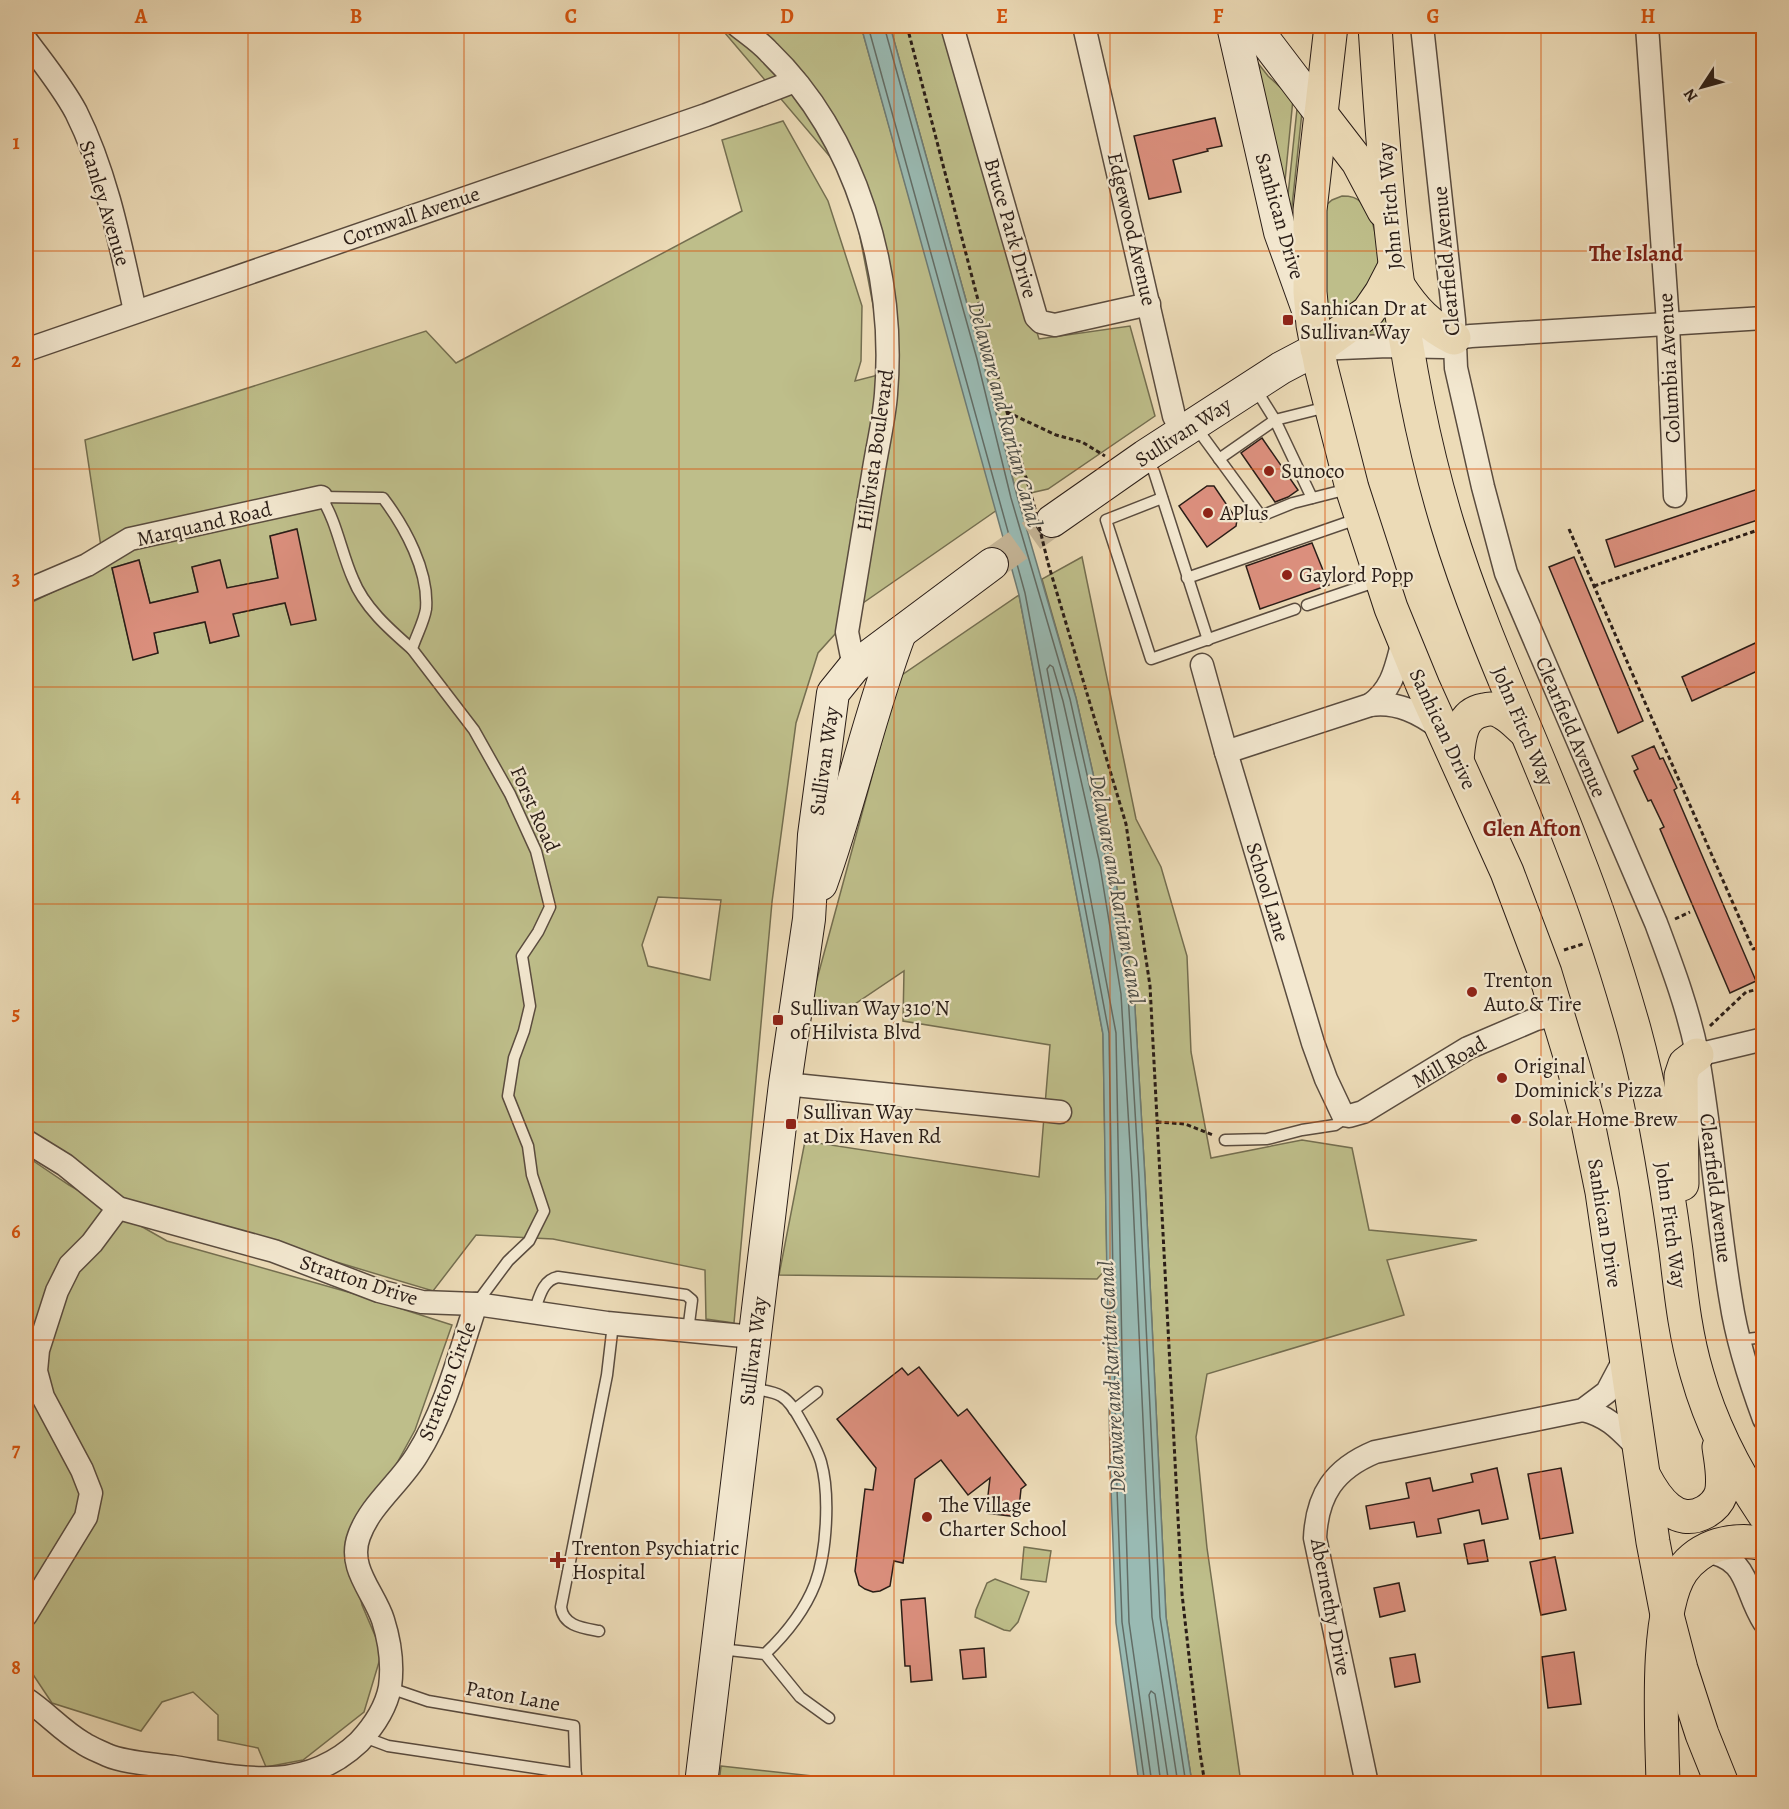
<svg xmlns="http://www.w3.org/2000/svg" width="1789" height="1809" viewBox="0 0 1789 1809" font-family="Alegreya,serif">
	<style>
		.green { fill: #bebe8a; stroke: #746e50; stroke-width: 1.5; fill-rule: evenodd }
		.water { fill: #99bab3; stroke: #6d7b75; stroke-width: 1.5 }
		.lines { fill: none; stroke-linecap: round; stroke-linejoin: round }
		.shore { stroke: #626c65; stroke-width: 1.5 }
		.building { fill: #db8f7d; stroke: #2a1d17; stroke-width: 1.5 }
		.secondary-tunnel { stroke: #c5b597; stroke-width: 32; stroke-dasharray: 32 16; stroke-linecap: butt }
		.lane-casing { stroke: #5a4c3f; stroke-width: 13 }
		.street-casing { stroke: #5a4c3f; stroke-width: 25 }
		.secondary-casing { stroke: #2a1d17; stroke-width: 34 }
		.highway-casing { stroke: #2a1d17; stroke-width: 35 }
		.path { stroke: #2a1d17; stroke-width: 3; stroke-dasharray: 4.5 3; stroke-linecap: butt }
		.lane { stroke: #f3e8d0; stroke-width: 10 }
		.street { stroke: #f3e8d0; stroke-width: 22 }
		.secondary { stroke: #f3e8d0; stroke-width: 32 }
		.highway { stroke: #ecdbb7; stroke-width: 33 }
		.path-bridge { stroke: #2a1d17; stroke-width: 3; stroke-dasharray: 4.5 3; stroke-linecap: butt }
		.grid { fill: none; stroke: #d5530d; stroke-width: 1.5; stroke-opacity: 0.55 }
		.poi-dot { fill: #8f2418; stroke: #f3e8d0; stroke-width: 2 }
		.labels { text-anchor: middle; stroke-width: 4.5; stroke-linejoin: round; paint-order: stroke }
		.street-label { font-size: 21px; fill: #2a1d17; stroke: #f3e8d0 }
		.poi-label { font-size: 21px; fill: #2a1d17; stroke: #f3e8d0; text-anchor: start }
		.neighbourhood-label { font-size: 22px; font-weight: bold; fill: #7a1f14; stroke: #f3e8d0 }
		.water-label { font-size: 22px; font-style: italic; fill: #4b4c46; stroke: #f3e8d0 }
		.neatline { fill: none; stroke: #d5530d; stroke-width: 2 }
		.grid-label { font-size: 20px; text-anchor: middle; font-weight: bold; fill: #d5530d }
	</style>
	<rect width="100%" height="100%" fill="#ecdbb7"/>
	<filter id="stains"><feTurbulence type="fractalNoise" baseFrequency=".00333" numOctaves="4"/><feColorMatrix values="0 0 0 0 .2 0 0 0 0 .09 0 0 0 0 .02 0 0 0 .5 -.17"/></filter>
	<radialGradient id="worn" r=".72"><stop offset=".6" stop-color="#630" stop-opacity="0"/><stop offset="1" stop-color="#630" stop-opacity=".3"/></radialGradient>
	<!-- green -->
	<g class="green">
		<path d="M 719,26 L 861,26 L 997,510 L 863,603 L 818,653 L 796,723 L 772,902 L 734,1323 L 706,1319 L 705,1270 L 553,1239 L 476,1235 L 433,1291 L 280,1245 L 132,1204 L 26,1130 L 26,605 L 104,567 L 85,440 L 426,331 L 456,363 L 742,211 L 722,140 L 783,121 L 828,201 L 862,306 L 861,361 L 855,381 L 886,373 L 849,179 ZM 296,529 L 315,620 L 291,624 L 285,603 L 233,614 L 238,636 L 210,643 L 205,622 L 154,633 L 158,653 L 133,659 L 112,568 L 139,560 L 150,603 L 198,592 L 192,567 L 219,560 L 227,588 L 278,578 L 270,536 ZM 658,897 L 721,900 L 710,980 L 648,966 L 642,945 Z"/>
		<polygon points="890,26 944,26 1039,339 1130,326 1155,416 1048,489 1017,496 982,358"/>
		<polygon points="1257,62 1268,76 1293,99 1284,191"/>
		<polygon points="1297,109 1302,112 1290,225 1285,197 1288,195"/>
		<path d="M 1342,196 C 1350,196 1357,197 1363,204 C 1375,218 1383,263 1376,280 C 1372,291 1337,319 1327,329 L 1324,207 L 1332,200 Z"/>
		<polygon points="1386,304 1389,335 1354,337"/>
		<polygon points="1082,557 1136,819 1161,867 1187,956 1191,1052 1211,1158 1302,1140 1352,1148 1369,1230 1477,1240 1387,1260 1404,1315 1207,1374 1196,1437 1207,1548 1241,1783 1192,1783 1166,1617 1145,1178 1134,992 1112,858 1076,698 1042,579"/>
		<polygon points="1019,595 1103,1034 1107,1268 1097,1279 779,1275 805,1141 1039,1177 1050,1045 903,1021 904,971 840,1014 807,1016 899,677"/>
		<polygon points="26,1156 69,1185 167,1241 355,1294 452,1325 415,1430 385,1485 348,1540 362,1605 382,1652 364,1712 303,1760 266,1767 258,1748 218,1740 218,1715 193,1692 162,1702 141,1731 52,1703 26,1664"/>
		<polygon points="1024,1547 1051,1551 1046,1582 1021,1579"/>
		<polygon points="995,1579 1029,1592 1018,1622 1010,1631 1004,1630 975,1617 976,1610 987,1583"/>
		<polygon points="721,1766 877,1783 719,1783"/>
	</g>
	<!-- water -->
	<polygon class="water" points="861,26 890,26 982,358 1017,496 1076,698 1112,858 1134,992 1145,1178 1166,1617 1192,1783 1139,1783 1116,1623 1110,1462 1103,1034 1019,595"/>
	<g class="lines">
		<!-- shore -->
		<g class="shore">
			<polyline points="868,26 1025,593 1109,1033 1116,1462 1122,1622 1145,1784"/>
			<polyline points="884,26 977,359 1011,498 1070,699 1106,859 1128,993 1139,1178 1160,1617 1186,1784"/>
			<polyline points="1152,1784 1129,1622 1124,1461 1116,1033 1047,669 1050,665 1053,667 1063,701 1099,860 1121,994 1132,1179 1152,1617 1178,1784"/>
			<polyline points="1161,1784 1149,1695 1151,1691 1155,1694 1169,1784"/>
		</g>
	</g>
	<!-- building -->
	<g class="building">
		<polygon points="1215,118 1222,146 1207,149 1208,151 1173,160 1181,192 1149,199 1134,136"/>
		<polygon points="1262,438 1298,490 1288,497 1275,502 1241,453"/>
		<polygon points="1207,486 1214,486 1237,520 1236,526 1207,547 1179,506"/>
		<polygon points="1764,487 1764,518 1615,567 1606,540"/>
		<polygon points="297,529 316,620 291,625 285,603 233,614 239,636 210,643 205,622 154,633 158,653 133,660 112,568 139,560 150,603 198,592 192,567 220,560 227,588 278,578 270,536"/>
		<polygon points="1312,543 1329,585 1260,609 1246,566"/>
		<polygon points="1574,557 1643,721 1618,733 1549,567"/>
		<polygon points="1764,639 1764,668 1692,701 1682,677"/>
		<polygon points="1654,746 1660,759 1663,758 1677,788 1674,790 1756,981 1730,993 1660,829 1664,827 1651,800 1648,801 1634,771 1638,769 1632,756"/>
		<polygon points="919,1367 958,1416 967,1409 1026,1485 1021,1489 1018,1517 986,1513 990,1478 968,1495 941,1460 915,1479 903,1563 894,1561 890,1586 880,1591 873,1592 865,1589 859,1585 855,1571 865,1489 873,1490 876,1468 837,1419 902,1368 908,1375"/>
		<polygon points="1497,1468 1508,1519 1482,1524 1479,1510 1438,1519 1441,1533 1417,1537 1414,1522 1370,1529 1366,1506 1409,1498 1406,1483 1430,1478 1433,1491 1473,1482 1471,1474"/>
		<polygon points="1561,1468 1573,1533 1540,1539 1528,1474"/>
		<polygon points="1484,1540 1488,1561 1468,1564 1464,1544"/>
		<polygon points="1555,1557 1566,1610 1541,1615 1530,1562"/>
		<polygon points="1399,1583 1405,1611 1380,1617 1374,1588"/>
		<polygon points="925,1598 932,1680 911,1682 910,1666 905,1666 901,1600"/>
		<polygon points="984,1648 986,1677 963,1679 960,1650"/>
		<polygon points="1574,1652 1581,1704 1548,1708 1542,1657"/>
		<polygon points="1415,1654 1420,1682 1395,1687 1390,1658"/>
	</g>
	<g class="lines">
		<!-- secondary-tunnel -->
		<polyline class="secondary-tunnel" points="992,564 1052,521"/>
		<!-- lane casing -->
		<g class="lane-casing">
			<g id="lane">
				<polyline points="1255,388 1275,420 1327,407"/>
				<polyline points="1195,426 1261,516 1293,503 1348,489"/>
				<polyline points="1147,459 1154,472 1208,640"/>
				<polyline points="1219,459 1275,420 1312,498"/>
				<path d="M 321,497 L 383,498 C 405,527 429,571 426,609 C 424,622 416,636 412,649 L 474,730 L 510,794 L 536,851 L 550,907 L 538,932 L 522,956 L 530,1006 L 524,1031 L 514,1058 L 508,1096 L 528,1146 L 532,1175 L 544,1211 L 529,1241 L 508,1261 L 476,1304"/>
				<path d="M 321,497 C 337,522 341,552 353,579 C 364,607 389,629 412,649"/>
				<polyline points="1162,498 1106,520 1151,659 1295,609"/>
				<polyline points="1187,578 1357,519"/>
				<polyline points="1307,605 1378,581"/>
				<polyline points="1225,1140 1267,1139 1302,1130 1335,1125 1347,1117"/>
				<path d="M 534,1312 C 539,1299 542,1280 558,1277 L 686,1295 L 692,1300 L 688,1331"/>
				<polyline points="1739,1340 1764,1337"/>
				<path d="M 750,1388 C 759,1390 773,1391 781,1396 C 790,1401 796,1412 801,1421 C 808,1433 817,1448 821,1462 C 830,1494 827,1552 815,1584 C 804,1612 786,1634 765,1654"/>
				<polyline points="794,1410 817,1392"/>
				<path d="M 599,1631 C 583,1628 563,1626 561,1607 L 607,1375 L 613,1324"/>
				<polyline points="720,1649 765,1654 800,1697 829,1718"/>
				<polyline points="390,1688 428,1701 574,1726 576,1784"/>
				<polyline points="364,1737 388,1746 576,1774"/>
			</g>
		</g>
		<!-- street casing -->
		<g class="street-casing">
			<g id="street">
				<path d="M 738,26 C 748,34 760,42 769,52 C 857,137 896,274 886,394 C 884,421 877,448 873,475 C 864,527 856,579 847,632 L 854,667"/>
				<polyline points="952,26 1036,317 1041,322 1055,325 1149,304"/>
				<polyline points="1084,26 1174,416 1182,432"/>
				<path d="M 1422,26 L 1454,320 L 1456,368 L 1483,487 L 1506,573 L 1656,923 C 1672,966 1688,1008 1697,1053 C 1712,1135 1717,1219 1731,1301 C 1737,1341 1750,1381 1764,1419"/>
				<polyline points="1647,26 1668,323 1675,496"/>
				<path d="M 26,40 C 43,63 62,86 76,112 C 107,174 120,243 135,311"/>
				<polyline points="1317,349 1388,346 1444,347 1454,338 1471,336 1764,318"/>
				<polyline points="26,350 706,115 795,81"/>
				<polyline points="26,591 87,565 130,539 321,497"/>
				<polyline points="1202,665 1226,752 1313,1043 1326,1079 1343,1115 1349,1116 1363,1112 1468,1048 1536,1019 1558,1014"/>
				<path d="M 1370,705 C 1393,689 1396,667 1403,641"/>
				<path d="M 1226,752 L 1370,705 C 1397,701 1420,713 1441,729"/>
				<polyline points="1697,1055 1764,1039"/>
				<polyline points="785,1084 1060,1112"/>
				<polyline points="26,1141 65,1165 118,1208 274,1251 379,1291 422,1302 476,1304 607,1323 754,1337"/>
				<path d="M 1583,1410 C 1609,1416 1621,1431 1639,1449"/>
				<path d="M 1704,1551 C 1750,1557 1743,1589 1764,1622"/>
				<polyline points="26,1615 86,1517 91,1493 82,1470 43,1397 36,1371 38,1350 57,1291 70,1265 92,1243 118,1208"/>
				<path d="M 26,1699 C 46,1712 62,1731 83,1743 C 90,1748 99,1751 107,1755 C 125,1763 154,1764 174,1767 C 240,1778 304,1794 359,1742 C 373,1727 386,1708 390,1687 C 393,1665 390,1642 383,1620 C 374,1592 347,1568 359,1536 C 370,1505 400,1483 417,1455 C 446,1409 459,1355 476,1304"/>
				<path d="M 1367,1784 L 1315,1538 C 1317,1495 1334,1469 1375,1452 L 1583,1410 L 1607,1392 L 1625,1358"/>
			</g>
		</g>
		<!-- secondary casing -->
		<g class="secondary-casing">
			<g id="secondary">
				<polyline points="1233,26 1280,232 1308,310"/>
				<polyline points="1254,26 1321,114"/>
				<polyline points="1052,521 1145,456 1281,368 1317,349"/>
				<path d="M 821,884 C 851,801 869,715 900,633"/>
				<polyline points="701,1784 785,1084 809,919 814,835 833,693 854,667 992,564"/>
			</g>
		</g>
		<!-- highway casing -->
		<g class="highway-casing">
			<g id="highway">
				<polyline points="1331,26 1310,210 1310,292 1313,325 1321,367 1352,488 1391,608 1423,686 1507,872 1545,973 1574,1069 1587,1118 1602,1192 1653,1542 1667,1615 1681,1669 1702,1734 1722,1784"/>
				<path d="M 1375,26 C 1386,194 1398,363 1448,526 C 1482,638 1534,742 1575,852 C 1598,910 1617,969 1634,1029 C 1654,1102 1666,1177 1676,1251 C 1681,1293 1685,1334 1697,1374 C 1711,1424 1735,1471 1764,1514"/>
				<polyline points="1321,114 1358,162 1384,211"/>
				<path d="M 1399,287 C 1414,310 1429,326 1454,338"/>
				<polyline points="1317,349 1368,312 1381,293 1395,266"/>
				<path d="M 1457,760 C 1459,739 1460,714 1484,710 C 1491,708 1497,709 1503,713 C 1511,717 1518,725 1525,731"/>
				<polyline points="1682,1184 1681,1076 1685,1064 1697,1055"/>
				<path d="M 1644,1476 C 1656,1499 1676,1528 1705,1512 C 1712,1508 1718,1502 1721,1494 C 1725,1480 1721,1462 1719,1447"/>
				<path d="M 1663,1784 C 1662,1732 1654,1612 1682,1571 C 1690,1559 1704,1549 1718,1545 C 1733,1541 1749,1540 1764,1544"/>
			</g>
		</g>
		<!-- path -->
		<g class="path">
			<polyline points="907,26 1007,412 1034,505"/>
			<polyline points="1007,412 1056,435 1082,442 1105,456"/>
			<polyline points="1569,529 1753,949 1764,946"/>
			<polyline points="1048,563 1126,824 1150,986 1182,1594 1200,1753 1205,1784"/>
			<polyline points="1594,586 1764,528"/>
			<polyline points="1675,919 1690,912"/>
			<polyline points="1564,950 1583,944"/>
			<polyline points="1710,1026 1746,992 1764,988"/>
			<polyline points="1157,1122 1185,1124 1213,1135"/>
		</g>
		<!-- lane -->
		<use href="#lane" class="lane"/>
		<!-- street -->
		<use href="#street" class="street"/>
		<!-- secondary -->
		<use href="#secondary" class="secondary"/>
		<!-- highway -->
		<use href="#highway" class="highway"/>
		<!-- path-bridge -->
		<polyline class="path-bridge" points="1034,505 1048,563"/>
	</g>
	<!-- grid -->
	<path class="grid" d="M 248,26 L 248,1784M 464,26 L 464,1784M 679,26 L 679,1784M 894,26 L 894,1784M 1110,26 L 1110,1784M 1325,26 L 1325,1784M 1541,26 L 1541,1784M 26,251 L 1764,251M 26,469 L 1764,469M 26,687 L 1764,687M 26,904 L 1764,904M 26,1122 L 1764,1122M 26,1340 L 1764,1340M 26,1558 L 1764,1558"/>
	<!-- markers -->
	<g class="poi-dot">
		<rect x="1282" y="314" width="12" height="12" rx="3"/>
		<circle cx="1269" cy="471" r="6"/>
		<circle cx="1208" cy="513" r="6"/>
		<circle cx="1287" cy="575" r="6"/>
		<circle cx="1472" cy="992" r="6"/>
		<rect x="772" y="1014" width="12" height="12" rx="3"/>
		<circle cx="1502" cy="1078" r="6"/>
		<circle cx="1516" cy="1119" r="6"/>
		<rect x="785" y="1118" width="12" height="12" rx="3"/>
		<circle cx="927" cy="1517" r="6"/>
		<path d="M555 1551h6v6h6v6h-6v6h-6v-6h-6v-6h6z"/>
	</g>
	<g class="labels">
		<!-- street labels -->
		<g class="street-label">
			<text transform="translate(105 203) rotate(73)" y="7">Stanley Avenue</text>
			<text transform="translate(1390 206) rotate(-95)" y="7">John Fitch Way</text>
			<text transform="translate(411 216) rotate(-19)" y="7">Cornwall Avenue</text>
			<text transform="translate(1280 216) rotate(74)" y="7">Sanhican Drive</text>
			<text transform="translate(1011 228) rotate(74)" y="7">Bruce Park Drive</text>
			<text transform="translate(1132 229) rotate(77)" y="7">Edgewood Avenue</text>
			<text transform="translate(1446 261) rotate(-95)" y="7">Clearfield Avenue</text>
			<text transform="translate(1669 368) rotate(-93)" y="7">Columbia Avenue</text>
			<text transform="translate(1183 432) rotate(-33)" y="7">Sullivan Way</text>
			<text transform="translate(875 450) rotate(-82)" y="7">Hillvista Boulevard</text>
			<text transform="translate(204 524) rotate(-13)" y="7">Marquand Road</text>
			<text transform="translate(1523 726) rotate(67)" y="7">John Fitch Way</text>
			<text transform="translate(1571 727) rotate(67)" y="7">Clearfield Avenue</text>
			<text transform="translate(1443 729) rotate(65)" y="7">Sanhican Drive</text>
			<text transform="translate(824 761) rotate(-82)" y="7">Sullivan Way</text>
			<text transform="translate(535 809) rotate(66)" y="7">Forst Road</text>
			<text transform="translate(1268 892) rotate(73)" y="7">School Lane</text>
			<text transform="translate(1449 1062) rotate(-30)" y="7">Mill Road</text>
			<text transform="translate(1716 1188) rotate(83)" y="7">Clearfield Avenue</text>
			<text transform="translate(1605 1223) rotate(81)" y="7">Sanhican Drive</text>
			<text transform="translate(1671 1225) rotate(82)" y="7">John Fitch Way</text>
			<text transform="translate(359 1280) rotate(18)" y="7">Stratton Drive</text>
			<text transform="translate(753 1351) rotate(-83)" y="7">Sullivan Way</text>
			<text transform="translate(447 1381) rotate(-69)" y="7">Stratton Circle</text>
			<text transform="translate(1331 1607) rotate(79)" y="7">Abernethy Drive</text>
			<text transform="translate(513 1696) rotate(10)" y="7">Paton Lane</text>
		</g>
		<!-- poi labels -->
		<g class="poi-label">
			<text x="1300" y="315">Sanhican Dr at<tspan x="1300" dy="24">Sullivan Way</tspan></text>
			<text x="1281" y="478">Sunoco</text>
			<text x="1220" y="520">APlus</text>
			<text x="1299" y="582">Gaylord Popp</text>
			<text x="1484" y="987">Trenton<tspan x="1484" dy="24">Auto &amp; Tire</tspan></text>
			<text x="790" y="1015">Sullivan Way 310'N<tspan x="790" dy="24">of Hilvista Blvd</tspan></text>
			<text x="1514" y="1073">Original<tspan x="1514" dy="24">Dominick's Pizza</tspan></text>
			<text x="803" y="1119">Sullivan Way<tspan x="803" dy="24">at Dix Haven Rd</tspan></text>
			<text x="1528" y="1126">Solar Home Brew</text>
			<text x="939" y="1512">The Village<tspan x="939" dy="24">Charter School</tspan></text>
			<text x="572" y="1555">Trenton Psychiatric<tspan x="572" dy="24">Hospital</tspan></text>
		</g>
		<!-- neighbourhood labels -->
		<g class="neighbourhood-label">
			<text x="1636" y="261">The Island</text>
			<text x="1532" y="836">Glen Afton</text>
		</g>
		<!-- water labels -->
		<g class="water-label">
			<text transform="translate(1006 414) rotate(75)" y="8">Delaware and Raritan Canal</text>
			<text transform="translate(1118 889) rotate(80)" y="8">Delaware and Raritan Canal</text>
			<text transform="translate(1111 1377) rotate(-93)" y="8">Delaware and Raritan Canal</text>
		</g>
	</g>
	<!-- margin -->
	<rect width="1789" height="1809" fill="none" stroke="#ecdbb7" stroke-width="66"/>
	<!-- north arrow -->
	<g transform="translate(1702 87) rotate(234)" stroke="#f3e8d0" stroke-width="4.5" paint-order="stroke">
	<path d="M0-4.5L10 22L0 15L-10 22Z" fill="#2a1d17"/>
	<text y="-9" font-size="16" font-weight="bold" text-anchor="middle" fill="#2a1d17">N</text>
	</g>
	<rect x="33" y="33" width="1723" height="1743" class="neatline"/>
	<g class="grid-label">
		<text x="141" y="23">A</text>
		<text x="356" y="23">B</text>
		<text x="571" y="23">C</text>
		<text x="787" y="23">D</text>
		<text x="1002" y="23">E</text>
		<text x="1218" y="23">F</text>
		<text x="1433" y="23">G</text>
		<text x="1648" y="23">H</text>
		<text x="16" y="149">1</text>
		<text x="16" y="367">2</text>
		<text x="16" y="585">3</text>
		<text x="16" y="802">4</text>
		<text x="16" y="1020">5</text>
		<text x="16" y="1238">6</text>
		<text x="16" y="1456">7</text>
		<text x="16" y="1674">8</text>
	</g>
	<rect width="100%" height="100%" filter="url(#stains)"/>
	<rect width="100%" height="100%" fill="url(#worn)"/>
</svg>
